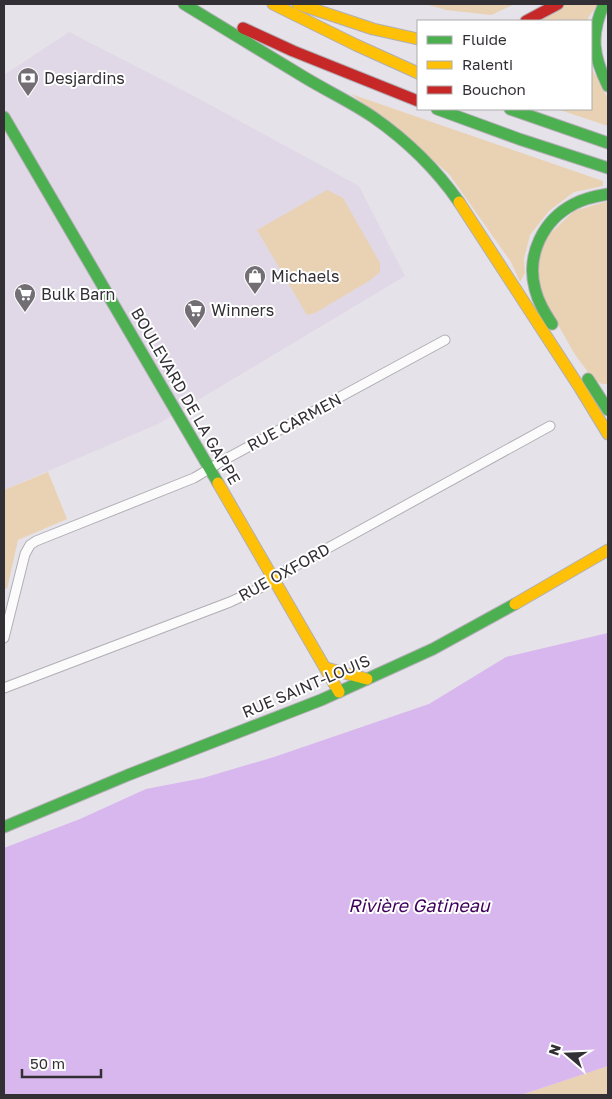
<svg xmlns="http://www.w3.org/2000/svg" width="612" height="1099" viewBox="0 0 612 1099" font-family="'Golos Text',sans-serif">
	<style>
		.built { fill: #e0d8e6 }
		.green { fill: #e9d2b3 }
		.water { fill: #d7b7ed }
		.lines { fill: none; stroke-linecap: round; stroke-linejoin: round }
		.street-casing { stroke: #b1aeb4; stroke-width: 11 }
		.fast-casing { stroke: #b1aeb4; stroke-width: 13 }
		.slow-casing { stroke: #b1aeb4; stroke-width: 13 }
		.jam-casing { stroke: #b1aeb4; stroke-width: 13 }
		.street { stroke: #fbfbfc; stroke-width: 9 }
		.fast { stroke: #4caf50; stroke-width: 11 }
		.slow { stroke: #ffc107; stroke-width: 11 }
		.jam { stroke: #c62828; stroke-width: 11 }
		.labels { text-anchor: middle; stroke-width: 4; stroke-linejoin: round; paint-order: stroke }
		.poi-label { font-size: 16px; fill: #333035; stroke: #fff; text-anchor: start }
		.street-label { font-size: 16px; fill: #333035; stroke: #fff }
		.water-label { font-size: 18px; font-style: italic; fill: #3f015c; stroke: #fff }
	</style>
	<rect width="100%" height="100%" fill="#e6e2e9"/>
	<!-- built -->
	<polygon class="built" points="69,32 190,94 359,186 405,276 158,424 4,490 4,75"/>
	<!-- green -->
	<g class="green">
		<polygon points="425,4 515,4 491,15 446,10"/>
		<polygon points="567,4 598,4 588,18 588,21 541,21"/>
		<polygon points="591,67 608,98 608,126 557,109 591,109"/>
		<polygon points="351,94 603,181 603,186 574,192 549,211 530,235 524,259 525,273 520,282 511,262 449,174 392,125"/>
		<polygon points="327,190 343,198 380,263 380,272 369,281 315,313 307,315 257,230"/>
		<polygon points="608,201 608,384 602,384 593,379 574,353 543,298 536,267 541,242 574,211"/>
		<polygon points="48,472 67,519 18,540 7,589 4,588 4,490"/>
		<polygon points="608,1066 608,1095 521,1095"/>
	</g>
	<!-- water -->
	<polygon class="water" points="608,633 608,1066 521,1095 4,1095 4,848 80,819 146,789 203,778 274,757 429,704 506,657"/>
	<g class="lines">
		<!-- street casing -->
		<g class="street-casing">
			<g id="street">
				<polyline points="4,638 25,554 30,545 36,541 194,478 224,460 445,340"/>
				<polyline points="4,688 230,602 260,588 288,570 550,426"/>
			</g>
		</g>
		<!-- fast casing -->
		<g class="fast-casing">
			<g id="fast">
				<path d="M 184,4 C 224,28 264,53 304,77 C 327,91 351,102 373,117 C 406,140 436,169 459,202"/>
				<path d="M 604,4 C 590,35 593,56 608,86"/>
				<polyline points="437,109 519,139 608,168"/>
				<polyline points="510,109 608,143"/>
				<polyline points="4,117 218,483"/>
				<path d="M 552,324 C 545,313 538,302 535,289 C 526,255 543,220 574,204 C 585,198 596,196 608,194"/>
				<polyline points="588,379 608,410"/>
				<polyline points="4,827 128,775 321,700 433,649 515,604"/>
			</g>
		</g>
		<!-- slow casing -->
		<g class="slow-casing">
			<g id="slow">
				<polyline points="273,4 356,45 418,73"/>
				<polyline points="298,4 373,29 418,39"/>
				<polyline points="459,202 580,388 608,434"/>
				<polyline points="218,483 339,692"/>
				<polyline points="515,604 608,550"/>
				<polyline points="326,668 367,679"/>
			</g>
		</g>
		<!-- jam casing -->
		<g class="jam-casing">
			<g id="jam">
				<polyline points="526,21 558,4"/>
				<polyline points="243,28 293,51 418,101"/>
			</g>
		</g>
		<!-- street -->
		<use href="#street" class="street"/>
		<!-- fast -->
		<use href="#fast" class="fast"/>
		<!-- slow -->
		<use href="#slow" class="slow"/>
		<!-- jam -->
		<use href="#jam" class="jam"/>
	</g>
	<!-- icons -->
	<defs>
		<g id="bank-pin" transform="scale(1.125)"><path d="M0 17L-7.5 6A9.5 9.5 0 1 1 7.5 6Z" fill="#726e74" stroke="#fff"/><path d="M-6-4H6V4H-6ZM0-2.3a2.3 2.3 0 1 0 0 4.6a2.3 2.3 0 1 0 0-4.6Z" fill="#fff"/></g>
		<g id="shop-pin" transform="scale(1.125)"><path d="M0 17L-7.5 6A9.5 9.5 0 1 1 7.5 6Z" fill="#726e74" stroke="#fff"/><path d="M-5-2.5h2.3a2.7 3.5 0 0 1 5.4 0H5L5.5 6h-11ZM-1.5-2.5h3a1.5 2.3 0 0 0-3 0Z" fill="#fff"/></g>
		<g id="supermarket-pin" transform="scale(1.125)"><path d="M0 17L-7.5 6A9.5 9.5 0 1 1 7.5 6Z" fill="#726e74" stroke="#fff"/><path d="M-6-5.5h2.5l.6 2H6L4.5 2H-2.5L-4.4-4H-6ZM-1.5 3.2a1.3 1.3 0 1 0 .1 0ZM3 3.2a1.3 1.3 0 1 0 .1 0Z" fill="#fff"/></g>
	</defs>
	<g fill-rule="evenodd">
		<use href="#bank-pin" x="28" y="78"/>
		<use href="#shop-pin" x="255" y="276"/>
		<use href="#supermarket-pin" x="25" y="294"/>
		<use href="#supermarket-pin" x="195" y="310"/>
	</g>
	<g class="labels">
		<!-- poi labels -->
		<g class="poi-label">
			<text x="44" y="84">Desjardins</text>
			<text x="271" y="282">Michaels</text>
			<text x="41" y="300">Bulk Barn</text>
			<text x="211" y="316">Winners</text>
		</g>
		<!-- street labels -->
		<g class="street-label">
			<text transform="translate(186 396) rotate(60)" y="6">BOULEVARD DE LA GAPPE</text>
			<text transform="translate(294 422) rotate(-28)" y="6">RUE CARMEN</text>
			<text transform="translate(284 572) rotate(-29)" y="6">RUE OXFORD</text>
			<text transform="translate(306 686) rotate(-23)" y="6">RUE SAINT-LOUIS</text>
		</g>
		<!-- water labels -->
		<g class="water-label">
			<text x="419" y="912">Rivière Gatineau</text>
		</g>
	</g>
	<!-- border -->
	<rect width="612" height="1099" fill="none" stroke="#333035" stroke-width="10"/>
	<!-- legend -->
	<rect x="417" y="20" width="175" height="90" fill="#ffffff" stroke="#adacae"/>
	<rect x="427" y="36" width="25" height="8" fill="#4caf50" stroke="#adacae"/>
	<text x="462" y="45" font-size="15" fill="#333035">Fluide</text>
	<rect x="427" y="61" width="25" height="8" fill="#ffc107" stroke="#adacae"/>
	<text x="462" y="70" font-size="15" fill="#333035">Ralenti</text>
	<rect x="427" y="86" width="25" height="8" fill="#c62828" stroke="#adacae"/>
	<text x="462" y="95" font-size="15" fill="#333035">Bouchon</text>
	<!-- north arrow -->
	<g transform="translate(567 1054) rotate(289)" stroke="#ffffff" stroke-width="4" paint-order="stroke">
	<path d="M0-4L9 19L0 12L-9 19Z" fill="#333035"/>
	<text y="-8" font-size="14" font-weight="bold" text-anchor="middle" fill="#333035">N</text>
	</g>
	<!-- scale -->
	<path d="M22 1069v8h79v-8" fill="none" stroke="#333035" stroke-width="2.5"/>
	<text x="30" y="1069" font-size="15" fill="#333035" stroke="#ffffff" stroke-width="4" paint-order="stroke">50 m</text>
</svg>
